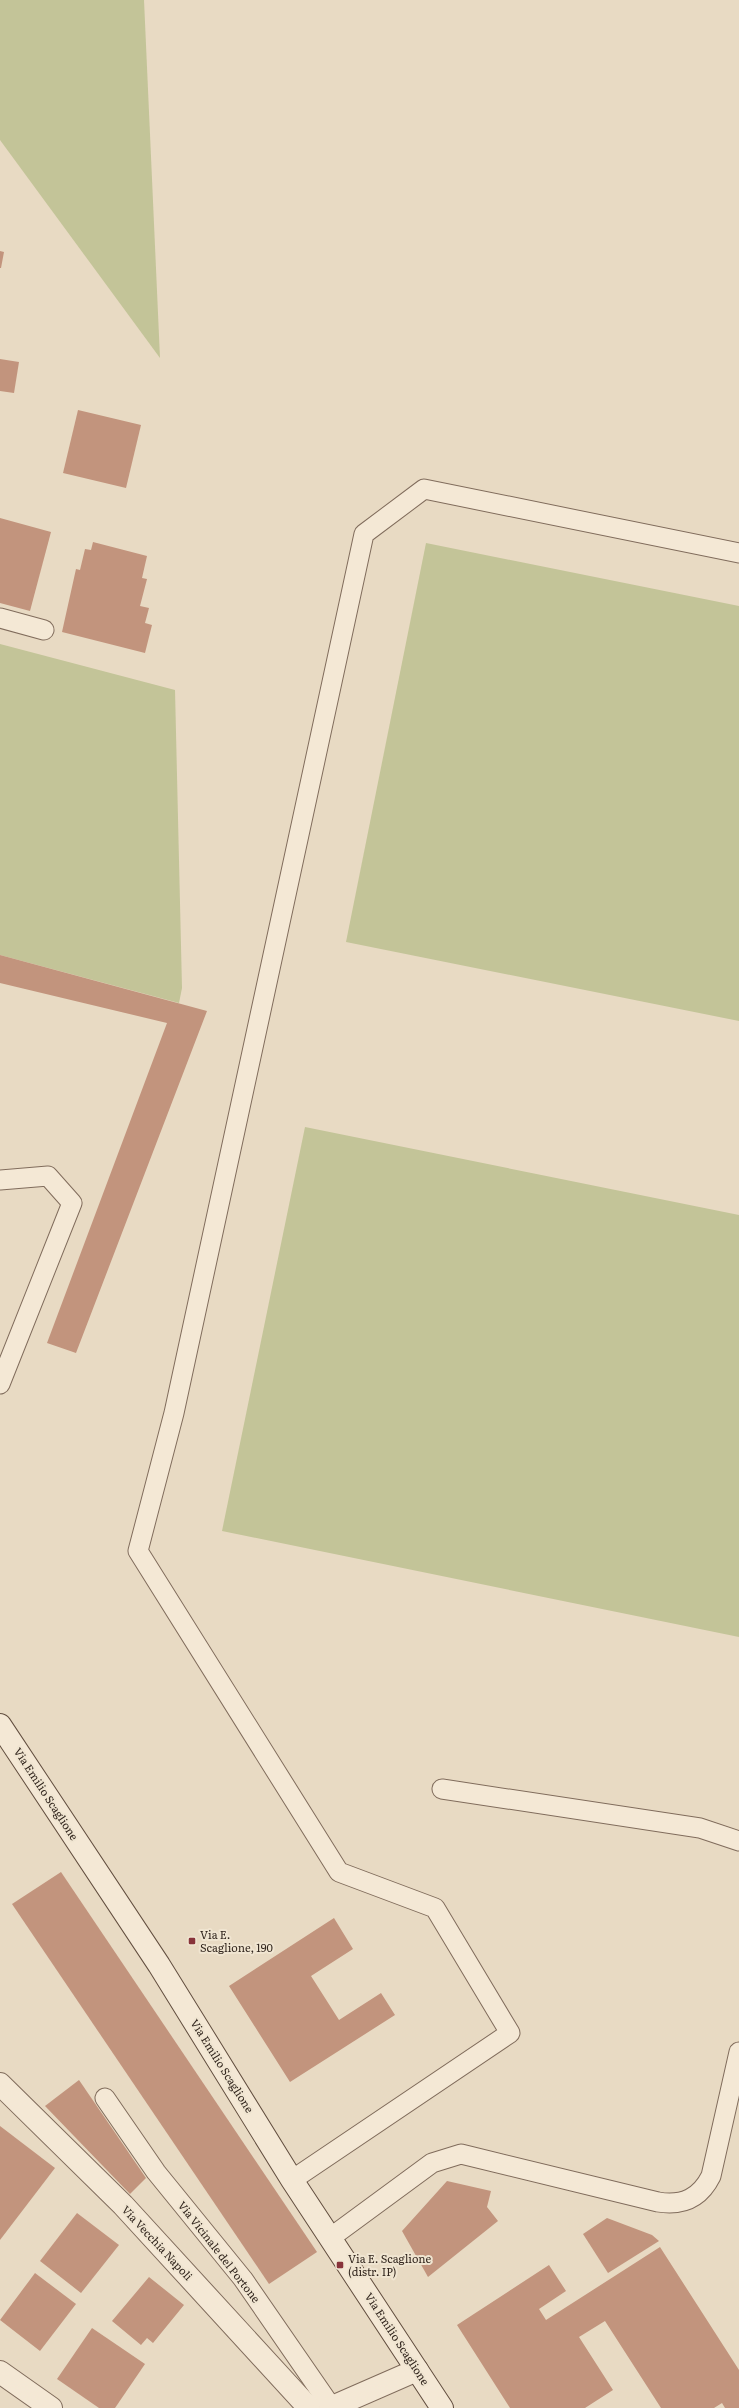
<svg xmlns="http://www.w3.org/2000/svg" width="739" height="2408" viewBox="0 0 739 2408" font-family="Literata,serif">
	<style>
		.green { fill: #c3c498 }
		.building { fill: #c2947d }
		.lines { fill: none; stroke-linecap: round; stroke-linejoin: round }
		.lane-casing { stroke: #806c5c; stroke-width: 21 }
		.street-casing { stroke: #806c5c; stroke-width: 24 }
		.secondary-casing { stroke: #624e3f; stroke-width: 24 }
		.lane { stroke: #f4e8d5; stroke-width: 19 }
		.street { stroke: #f4e8d5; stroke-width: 22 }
		.secondary { stroke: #f4e8d5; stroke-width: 22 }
		.poi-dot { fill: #88333a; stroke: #f0e5d1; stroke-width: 1.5 }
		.labels { text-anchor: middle; stroke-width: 4; stroke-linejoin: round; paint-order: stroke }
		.street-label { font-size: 11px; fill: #32261e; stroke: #f0e5d1 }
		.poi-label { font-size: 11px; fill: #32261e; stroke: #f0e5d1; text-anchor: start }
	</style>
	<rect width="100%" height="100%" fill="#e8dac3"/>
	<!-- green -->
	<g class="green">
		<polygon points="0,0 144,0 160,358 0,140"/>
		<polygon points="426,543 739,606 739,1021 346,942"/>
		<polygon points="0,644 175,690 182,988 179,1003 0,955"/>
		<polygon points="305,1127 739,1215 739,1637 222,1531"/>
	</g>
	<!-- building -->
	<g class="building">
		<polygon points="0,251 4,252 1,268 0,268"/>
		<polygon points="0,359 19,362 14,393 0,391"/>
		<polygon points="78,410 141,425 126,488 63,473"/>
		<polygon points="0,518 51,532 30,611 0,603"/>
		<polygon points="93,542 147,556 142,578 147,579 140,606 149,608 145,623 152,625 145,653 62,632 76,569 80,570 85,549 91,550"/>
		<polygon points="0,955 207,1011 76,1353 47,1343 167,1023 0,983"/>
		<polygon points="61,1872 317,2252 269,2284 12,1904"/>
		<polygon points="334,1918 353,1949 311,1976 339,2020 381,1993 395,2015 290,2082 229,1986"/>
		<polygon points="79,2080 146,2178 130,2194 45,2106"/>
		<polygon points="0,2126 55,2168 0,2240"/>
		<polygon points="447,2181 491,2191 487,2207 498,2221 428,2277 402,2231"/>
		<polygon points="77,2213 119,2245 81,2293 40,2261"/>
		<polygon points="607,2218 652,2235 659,2241 608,2273 583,2234"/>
		<polygon points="660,2247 739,2370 739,2408 725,2408 722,2403 714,2408 661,2408 605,2321 579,2337 613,2390 585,2408 510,2408 457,2325 549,2265 566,2291 539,2309 546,2320"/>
		<polygon points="35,2273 76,2304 40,2351 0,2320"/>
		<polygon points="149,2277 184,2305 153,2343 147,2338 141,2345 112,2321"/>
		<polygon points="92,2328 145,2364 115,2408 99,2408 57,2379"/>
	</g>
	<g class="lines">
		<!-- lane casing -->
		<g class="lane-casing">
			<g id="lane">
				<polyline points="0,618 44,630"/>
				<polyline points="0,1180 48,1176 72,1203 0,1384"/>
				<polyline points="442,1789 700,1828 739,1841"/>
				<polyline points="105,2098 156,2172 243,2279 332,2408"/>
				<polyline points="292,2180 510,2033 435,1908 339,1872 138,1551 174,1413 364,534 424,489 739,553"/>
				<path d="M 330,2238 L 432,2163 L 461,2154 L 658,2202 C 683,2206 700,2198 711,2176 L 739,2052"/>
			</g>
		</g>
		<!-- street casing -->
		<g class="street-casing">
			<g id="street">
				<polyline points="0,2084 123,2205 309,2408"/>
				<polyline points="0,2372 51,2408"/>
				<polyline points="330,2408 417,2370"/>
			</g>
		</g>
		<!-- secondary casing -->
		<g class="secondary-casing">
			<polyline id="secondary" points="0,1725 159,1965 292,2180 442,2408"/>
		</g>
		<!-- lane -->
		<use href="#lane" class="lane"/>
		<!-- street -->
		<use href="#street" class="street"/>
		<!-- secondary -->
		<use href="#secondary" class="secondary"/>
	</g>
	<!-- markers -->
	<g class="poi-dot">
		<rect x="188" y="1937" width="8" height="8" rx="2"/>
		<rect x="336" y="2261" width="8" height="8" rx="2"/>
	</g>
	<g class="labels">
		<!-- street labels -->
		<g class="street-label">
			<text transform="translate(46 1794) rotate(57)" y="4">Via Emilio Scaglione</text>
			<text transform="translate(222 2066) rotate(58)" y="4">Via Emilio Scaglione</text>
			<text transform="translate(157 2243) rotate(47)" y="4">Via Vecchia Napoli</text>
			<text transform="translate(219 2252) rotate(52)" y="4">Via Vicinale del Portone</text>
			<text transform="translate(397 2339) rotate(57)" y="4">Via Emilio Scaglione</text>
		</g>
		<!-- poi labels -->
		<g class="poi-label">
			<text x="200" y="1939">Via E.<tspan x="200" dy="13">Scaglione, 190</tspan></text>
			<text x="348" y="2263">Via E. Scaglione<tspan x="348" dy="13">(distr. IP)</tspan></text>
		</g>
	</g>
</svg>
